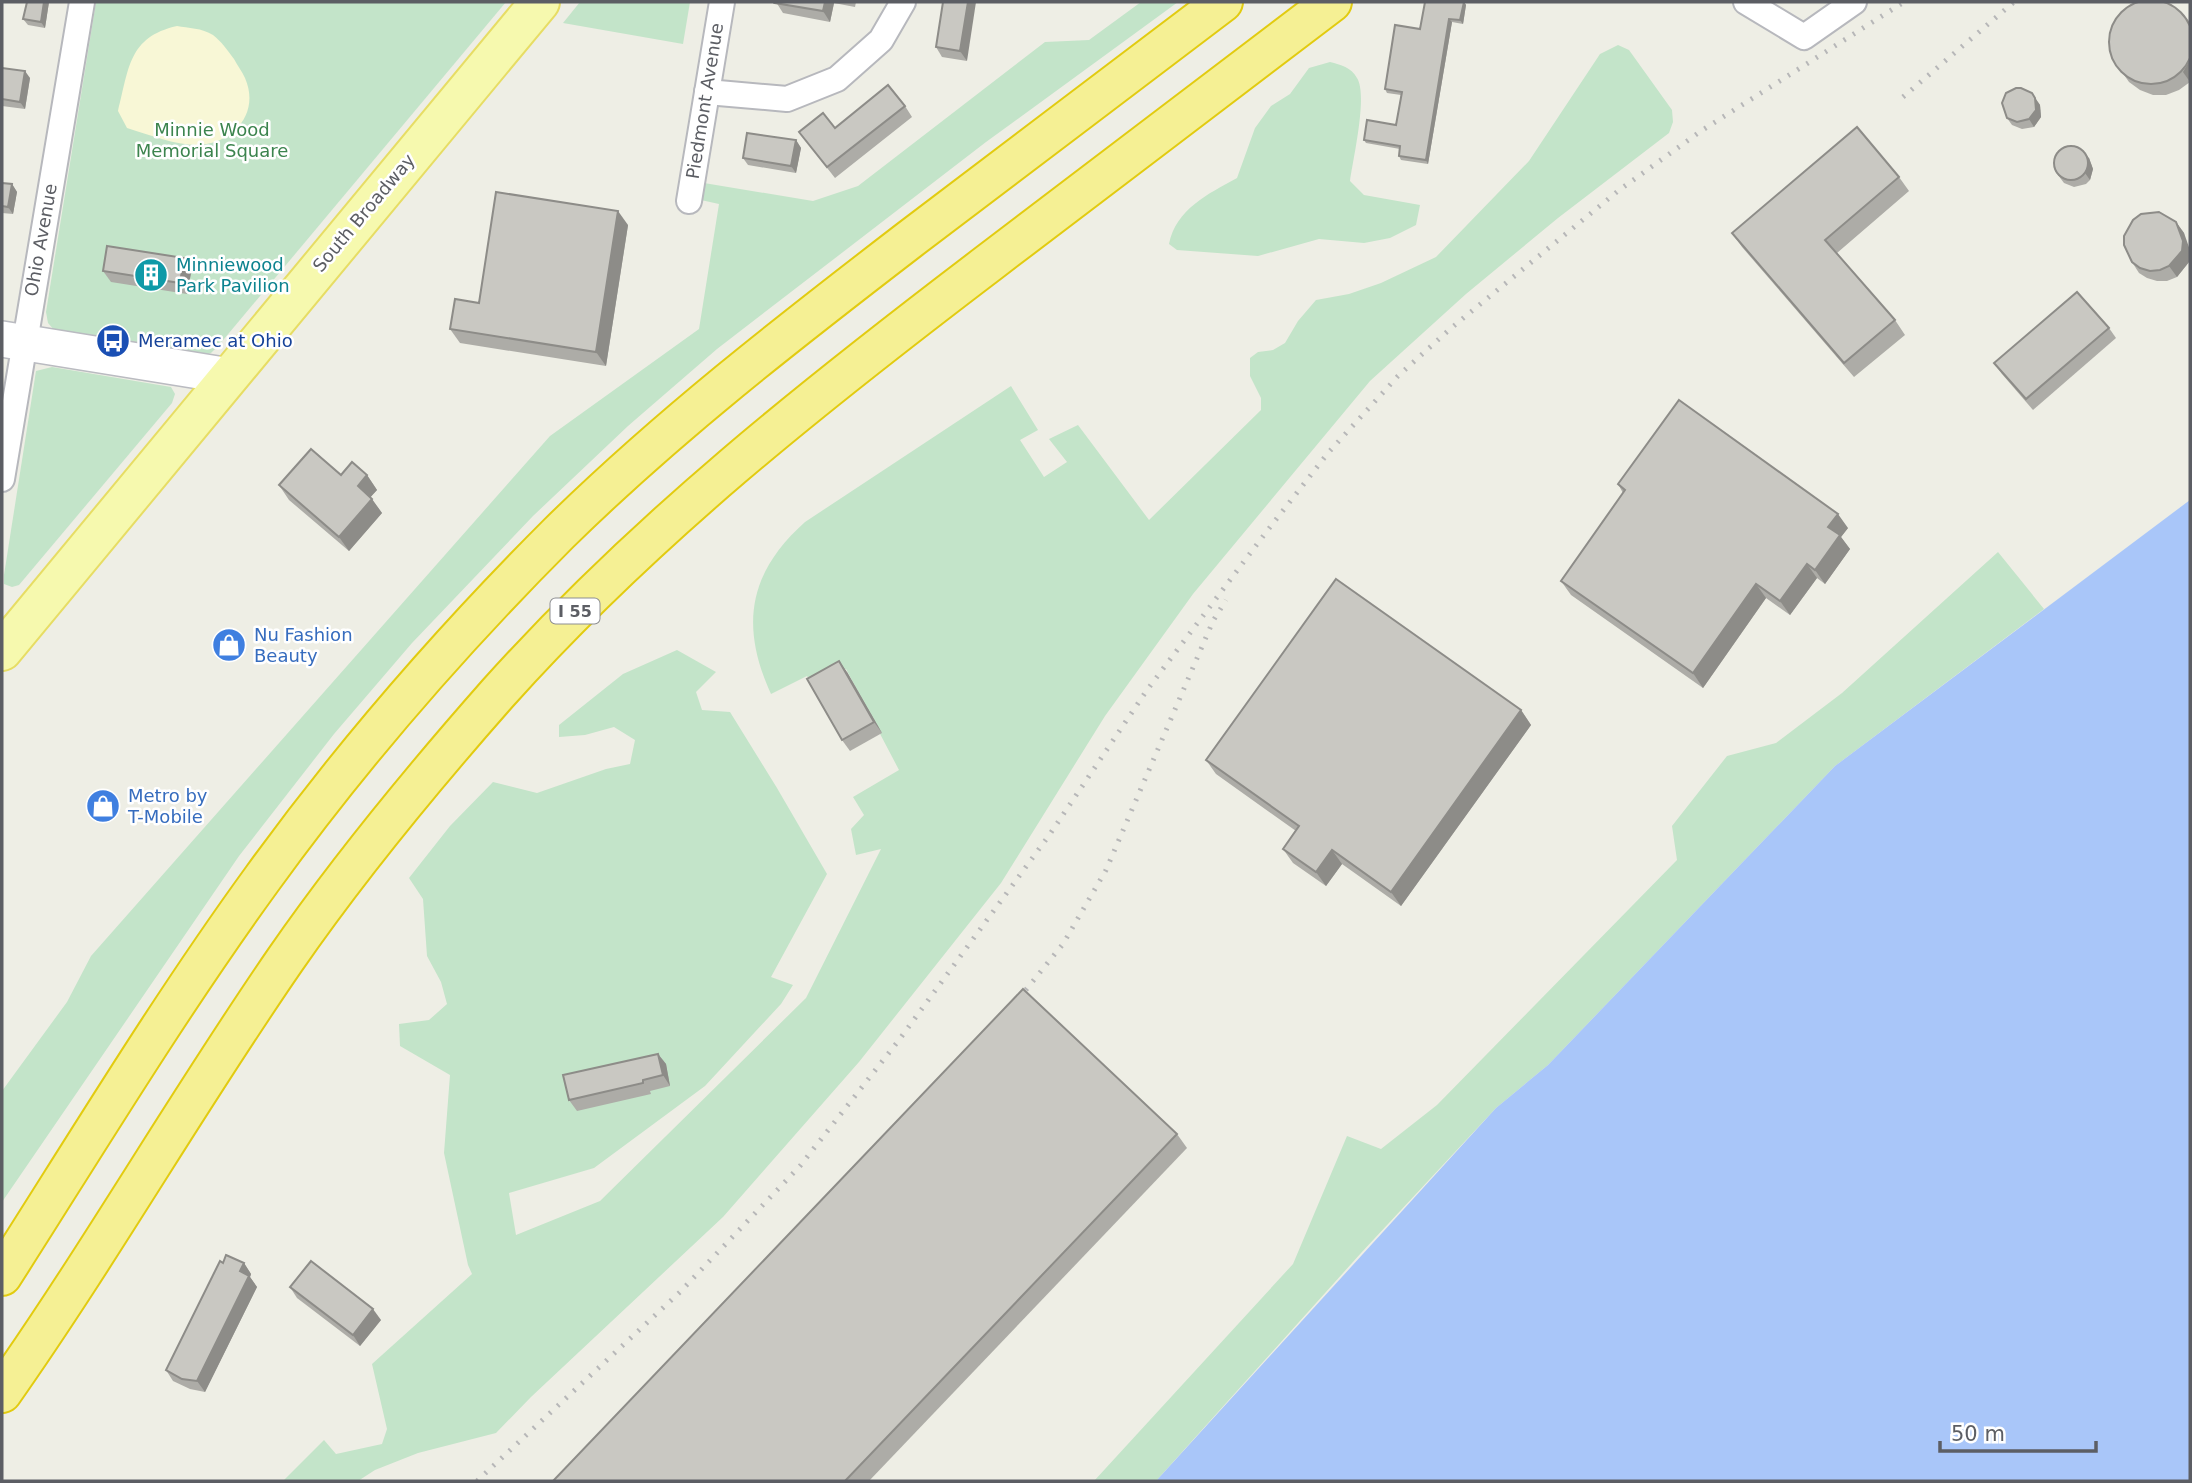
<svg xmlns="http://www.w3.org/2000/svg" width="2192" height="1483" viewBox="0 0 2192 1483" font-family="'DejaVu Sans',sans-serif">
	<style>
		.green { fill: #c3e4c9 }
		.sand { fill: #f8f7d6 }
		.water { fill: #a9c6f9 }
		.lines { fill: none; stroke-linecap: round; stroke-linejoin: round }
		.street-casing { stroke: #b7b8bd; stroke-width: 28 }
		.secondary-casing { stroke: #babbc1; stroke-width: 38 }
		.primary-casing { stroke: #e7dd64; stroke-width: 42 }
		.highway-casing { stroke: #e2cb10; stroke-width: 42 }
		.street { stroke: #fff; stroke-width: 24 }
		.secondary { stroke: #fff; stroke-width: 35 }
		.primary { stroke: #f6f9ae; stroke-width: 38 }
		.highway { stroke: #f5f094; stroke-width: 38 }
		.rail { stroke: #b7b7b8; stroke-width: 5; stroke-dasharray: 2 9; stroke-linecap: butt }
		.wall { fill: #adaca7 }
		.shaded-wall { fill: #8d8c88 }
		.building { fill: #c9c8c2; stroke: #8d8c88; stroke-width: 2 }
		.labels { text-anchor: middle; stroke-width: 5; stroke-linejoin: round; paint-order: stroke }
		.shield { fill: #fff; stroke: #8d8e92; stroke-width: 2 }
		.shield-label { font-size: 16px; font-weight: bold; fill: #5c5e64 }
		.street-label { font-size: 18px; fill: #5c5e64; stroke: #fff }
		.park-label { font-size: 18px; fill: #3c844e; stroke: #fff }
		.culture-label { font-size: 18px; fill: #0d838f; stroke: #fff; text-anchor: start }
		.transit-label { font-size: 18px; fill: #164399; stroke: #fff; text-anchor: start }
		.shop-label { font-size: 18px; fill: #366cbe; stroke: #fff; text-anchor: start }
	</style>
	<rect width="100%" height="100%" fill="#eeeee5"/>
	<!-- green -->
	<g class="green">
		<polygon points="96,2 506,2 219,345 211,353 202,356 55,331 48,323 46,312"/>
		<polygon points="580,2 690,2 683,44 563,23"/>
		<polygon points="1141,2 1178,2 986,142 717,349 628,426 533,516 412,643 334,734 239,856 2,1202 2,1091 67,1002 91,956 550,436 699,329 719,204 701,200 704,183 813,201 858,186 1045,42 1089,40"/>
		<path d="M 1618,45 L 1629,50 L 1672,110 L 1673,122 L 1669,133 L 1558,218 L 1466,294 L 1370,381 L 1193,594 L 1105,716 L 1001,883 L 859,1062 L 723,1217 L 531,1397 L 496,1433 L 418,1453 L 375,1470 L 358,1481 L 283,1481 L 324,1440 L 336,1454 L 382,1444 L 387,1429 L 372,1364 L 472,1274 L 468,1265 L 444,1153 L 450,1075 L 400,1046 L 399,1024 L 429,1020 L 447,1004 L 441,982 L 427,956 L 423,899 L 409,878 L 450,826 L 493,782 L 537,793 L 606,769 L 630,764 L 635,740 L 614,727 L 585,735 L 559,737 L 559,725 L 623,674 L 677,650 L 716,672 L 696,692 L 702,710 L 730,712 L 777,788 L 827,874 L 771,977 L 793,985 L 781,1004 L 705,1086 L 594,1168 L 509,1193 L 516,1235 L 600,1201 L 806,998 L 881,849 L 856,855 L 851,829 L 864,815 L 853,797 L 899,770 L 846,669 L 813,686 L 807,676 L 771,694 C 740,626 748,573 805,522 L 1011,386 L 1038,430 L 1020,440 L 1044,477 L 1067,462 L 1049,439 L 1078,425 L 1149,520 L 1261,410 L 1261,398 L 1250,376 L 1250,358 L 1258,352 L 1273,350 L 1285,343 L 1298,321 L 1316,300 L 1349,294 L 1381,283 L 1436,257 L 1529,161 L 1600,54 Z"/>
		<path d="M 1330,62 C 1341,65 1351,67 1357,78 C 1368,95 1353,159 1350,181 L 1364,195 L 1420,205 L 1416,225 L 1390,238 L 1364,243 L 1319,239 L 1258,256 L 1177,250 L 1169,244 C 1176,209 1208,194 1237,178 L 1255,128 L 1271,106 L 1290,94 L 1309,68 Z"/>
		<polygon points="52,367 171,387 175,394 172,403 19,585 12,587 4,584 4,575 36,371"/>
		<polygon points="1998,552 2044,609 1835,766 1548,1065 1496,1108 1361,1253 1156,1481 1094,1481 1293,1264 1347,1136 1381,1149 1437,1105 1677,860 1672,826 1727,756 1776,743 1842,693"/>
	</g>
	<!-- sand -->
	<path class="sand" d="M 177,26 C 188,28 202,28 213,35 C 221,41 228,51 234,59 C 237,65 242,71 245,78 C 260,112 235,142 200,145 C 177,146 150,135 127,128 L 118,111 C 129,69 128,37 177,26 Z"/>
	<!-- water -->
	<polygon class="water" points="2190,500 2190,1481 1156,1481 1496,1108 1548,1065 1835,766"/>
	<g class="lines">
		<!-- street casing -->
		<g class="street-casing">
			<g id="street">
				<polyline points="1746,2 1804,37 1854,2"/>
				<polyline points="707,92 787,99 837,79 881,40 903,2"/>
				<polyline points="689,201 722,2"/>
				<polyline points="2,479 82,2"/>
			</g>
		</g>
		<!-- secondary casing -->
		<g class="secondary-casing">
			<polyline id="secondary" points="2,339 230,376"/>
		</g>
		<!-- primary casing -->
		<g class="primary-casing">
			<polyline id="primary" points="2,651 540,2"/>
		</g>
		<!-- highway casing -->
		<g class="highway-casing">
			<g id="highway">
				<path d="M 2,1276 C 87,1143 169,1007 262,879 C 351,756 452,640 559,533 C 668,426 788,333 909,240 C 1014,161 1118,81 1223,2"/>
				<path d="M 2,1393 C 101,1252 187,1102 285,960 C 350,866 423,778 498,693 C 645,529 815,395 990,262 C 1104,175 1218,89 1332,2"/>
			</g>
		</g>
		<!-- street -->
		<use href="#street" class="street"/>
		<!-- secondary -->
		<use href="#secondary" class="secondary"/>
		<!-- primary -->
		<use href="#primary" class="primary"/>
		<!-- highway -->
		<use href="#highway" class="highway"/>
		<!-- rail -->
		<g class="rail">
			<polyline points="1903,97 2014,2"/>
			<polyline points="1012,1007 1063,944 1106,870 1213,621 1226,600"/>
			<polyline points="477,1481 680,1292 800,1166 899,1040 1050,834 1147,690 1267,531 1328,453 1398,376 1450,329 1618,191 1701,131 1904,2"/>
		</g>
	</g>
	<!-- wall -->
	<g class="wall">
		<polygon points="27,2 49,2 45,28 28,25 23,19"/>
		<polygon points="776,2 856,2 855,7 834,3 830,22 783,13"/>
		<polygon points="943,2 967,61 942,57 936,47"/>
		<polygon points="1464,2 1466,5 1463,24 1452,22 1428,164 1401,160 1399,156 1400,149 1366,143 1364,140 1396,125 1401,95 1387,93 1385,89 1420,29"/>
		<polygon points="2190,23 2190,82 2179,90 2166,95 2153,95 2140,90 2129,82 2113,59"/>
		<polygon points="2,68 30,78 25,109 2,106"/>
		<polygon points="2032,93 2040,105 2041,117 2034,127 2022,129 2012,125 2007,118"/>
		<polygon points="905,106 912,117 835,178 799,132 835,128"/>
		<polygon points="796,140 801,148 796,173 748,165 743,158"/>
		<polygon points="2089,158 2093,169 2090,180 2086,184 2074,187 2064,183 2055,171"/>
		<polygon points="1899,177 1909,191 1837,253 1895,320 1905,335 1854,377 1742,247 1732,233"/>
		<polygon points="2,183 12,184 17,192 13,214 2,213"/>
		<polygon points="2176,222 2184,233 2189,262 2177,277 2167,281 2157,281 2147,278 2139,273 2132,262"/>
		<polygon points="628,225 606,366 460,343 450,329 479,303"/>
		<polygon points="184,258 192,268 187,294 111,282 103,271"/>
		<polygon points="2109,328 2116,338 2033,410 2002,374 1994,363"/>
		<polygon points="341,475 367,475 377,490 370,497 382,513 349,551 289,500 279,485"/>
		<polygon points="1618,484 1848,528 1841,537 1850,549 1825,584 1817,578 1790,615 1766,598 1703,688 1571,595 1561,581 1623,493"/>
		<polygon points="847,672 882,733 850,751 842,740"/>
		<polygon points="1521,710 1531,725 1401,906 1342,864 1326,886 1293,863 1283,849 1296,831 1216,774 1206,760"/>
		<polygon points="658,1054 666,1064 670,1086 650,1091 651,1094 577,1111 569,1100"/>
		<polygon points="1177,1134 1187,1148 869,1481 553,1481"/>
		<polygon points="223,1263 244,1263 251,1274 250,1277 257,1287 205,1392 190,1389 173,1381 166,1370"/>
		<polygon points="290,1287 381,1320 360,1346 297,1298"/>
	</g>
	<!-- shaded-wall -->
	<g class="shaded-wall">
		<polygon points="44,2 49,2 45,28 41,22"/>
		<polygon points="825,2 833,2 834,3 830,22 823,11"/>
		<polygon points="968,2 976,2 967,61 960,51"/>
		<polygon points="1464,2 1466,5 1463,24 1460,20"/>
		<polygon points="1449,19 1452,22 1428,164 1426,160"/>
		<polygon points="2190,60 2190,82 2183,72"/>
		<polygon points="25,71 30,78 25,109 20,102"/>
		<polygon points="2035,98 2040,105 2041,117 2034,127 2029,119"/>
		<polygon points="796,140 801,148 796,173 791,166"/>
		<polygon points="2083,151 2089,158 2093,169 2090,180 2085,173"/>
		<polygon points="12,184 17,192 13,214 8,207"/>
		<polygon points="618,211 628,225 606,366 596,352"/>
		<polygon points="2176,222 2184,233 2190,250 2189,262 2177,277 2169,266"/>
		<polygon points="184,258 192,268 187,294 180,283"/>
		<polygon points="367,475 377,490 368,500 358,486"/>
		<polygon points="372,499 382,513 349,551 339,537"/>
		<polygon points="1838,514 1848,528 1841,537 1850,549 1825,584 1815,570 1828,527"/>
		<polygon points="1807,564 1817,578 1790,615 1780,601"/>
		<polygon points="1756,584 1766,598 1703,688 1693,673"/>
		<polygon points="839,661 847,672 882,733 874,722"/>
		<polygon points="1521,710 1531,725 1401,906 1391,892"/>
		<polygon points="1332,850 1342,864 1326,886 1316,872"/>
		<polygon points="658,1054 666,1064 670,1086 663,1075"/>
		<polygon points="244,1263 251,1274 250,1277 257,1287 205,1392 197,1381"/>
		<polygon points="373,1309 381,1320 360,1346 353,1335"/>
	</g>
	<!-- building -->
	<g class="building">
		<circle cx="2151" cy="42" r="42"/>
		<polygon points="27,2 44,2 41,22 23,19"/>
		<polygon points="776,2 825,2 823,11 775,3"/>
		<polygon points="943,2 968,2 960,51 936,47"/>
		<polygon points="1425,2 1464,2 1460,20 1449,19 1426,160 1399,156 1400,146 1364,140 1367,120 1396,125 1402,92 1385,89 1395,25 1420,29"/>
		<polygon points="2,68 25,71 20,102 2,99"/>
		<polygon points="888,85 905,106 827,167 799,132 823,113 835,128"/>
		<polygon points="2016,88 2021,88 2032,93 2035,98 2036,110 2029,119 2017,122 2007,118 2002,103 2006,93"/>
		<polygon points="1857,127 1899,177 1825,240 1895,320 1844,363 1732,233"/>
		<polygon points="747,133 796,140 791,166 743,158"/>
		<circle cx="2071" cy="163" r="17"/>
		<polygon points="2,183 12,184 8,207 2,206"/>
		<polygon points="496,192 618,211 596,352 450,329 455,299 479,303"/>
		<polygon points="2159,212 2176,222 2183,241 2182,251 2169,266 2160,270 2150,271 2140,268 2132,262 2124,245 2124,236 2133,220 2141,214"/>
		<polygon points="107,246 184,258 180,283 103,271"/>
		<polygon points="2077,292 2109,328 2026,399 1994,363"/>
		<polygon points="1679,400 1838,514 1828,527 1840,535 1815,570 1807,564 1780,601 1756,584 1693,673 1561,581 1625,490 1618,484"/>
		<polygon points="311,449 341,475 352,462 367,475 358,486 372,499 339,537 279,485"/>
		<polygon points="1336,579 1521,710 1391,892 1332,850 1316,872 1283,849 1299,826 1206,760"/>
		<polygon points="839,661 874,722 842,740 807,679"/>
		<polygon points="1023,989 1177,1134 845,1481 553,1481"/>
		<polygon points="658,1054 663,1075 643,1080 643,1083 569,1100 563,1075"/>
		<polygon points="226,1255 244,1263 240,1271 249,1276 197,1381 182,1379 166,1370 220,1261 223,1263"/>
		<polygon points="311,1261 373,1309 353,1335 290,1287"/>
	</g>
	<!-- icons -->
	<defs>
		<g id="building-disc" transform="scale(1.75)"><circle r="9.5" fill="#0f9aa8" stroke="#fff"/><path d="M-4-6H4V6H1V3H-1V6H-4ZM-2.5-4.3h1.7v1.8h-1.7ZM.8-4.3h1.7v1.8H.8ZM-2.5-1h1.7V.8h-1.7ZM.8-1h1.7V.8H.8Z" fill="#fff"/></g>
		<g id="bus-disc" transform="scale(1.75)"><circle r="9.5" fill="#1a4fb4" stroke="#fff"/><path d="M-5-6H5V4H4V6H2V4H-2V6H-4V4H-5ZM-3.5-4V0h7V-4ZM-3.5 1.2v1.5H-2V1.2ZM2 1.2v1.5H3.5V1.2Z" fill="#fff"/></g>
		<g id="shop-disc" transform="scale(1.75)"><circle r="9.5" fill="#3f7fe0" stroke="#fff"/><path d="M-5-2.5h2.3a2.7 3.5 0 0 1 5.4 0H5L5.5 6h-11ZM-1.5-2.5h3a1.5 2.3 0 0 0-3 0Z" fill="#fff"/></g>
	</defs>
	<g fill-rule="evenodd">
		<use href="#building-disc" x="151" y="275"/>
		<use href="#bus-disc" x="113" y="341"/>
		<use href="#shop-disc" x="229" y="645"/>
		<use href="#shop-disc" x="103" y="806"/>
	</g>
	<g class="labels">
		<!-- shield labels -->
		<rect class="shield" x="550.5" y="598.5" width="49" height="25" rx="5"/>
		<g class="shield-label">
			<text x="575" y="617">I 55</text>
		</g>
		<!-- street labels -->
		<g class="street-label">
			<text transform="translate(705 101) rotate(-81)" y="6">Piedmont Avenue</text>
			<text transform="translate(364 213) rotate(-50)" y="6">South Broadway</text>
			<text transform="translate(41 240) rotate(-80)" y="6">Ohio Avenue</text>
		</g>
		<!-- park labels -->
		<g class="park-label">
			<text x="212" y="136">Minnie Wood<tspan x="212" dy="21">Memorial Square</tspan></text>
		</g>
		<!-- culture labels -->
		<g class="culture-label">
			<text x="176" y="271">Minniewood<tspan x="176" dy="21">Park Pavilion</tspan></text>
		</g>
		<!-- transit labels -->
		<g class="transit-label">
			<text x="138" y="347">Meramec at Ohio</text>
		</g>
		<!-- shop labels -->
		<g class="shop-label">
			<text x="254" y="641">Nu Fashion<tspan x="254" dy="21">Beauty</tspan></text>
			<text x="128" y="802">Metro by<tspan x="128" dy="21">T-Mobile</tspan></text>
		</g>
	</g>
	<!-- border -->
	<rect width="2192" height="1483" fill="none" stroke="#5c5e64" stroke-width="7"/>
	<!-- scale -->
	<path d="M1940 1441v10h156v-10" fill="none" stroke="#5c5e64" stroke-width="3.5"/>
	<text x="1951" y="1441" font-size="21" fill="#5c5e64" stroke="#ffffff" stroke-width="5" paint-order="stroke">50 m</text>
</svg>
